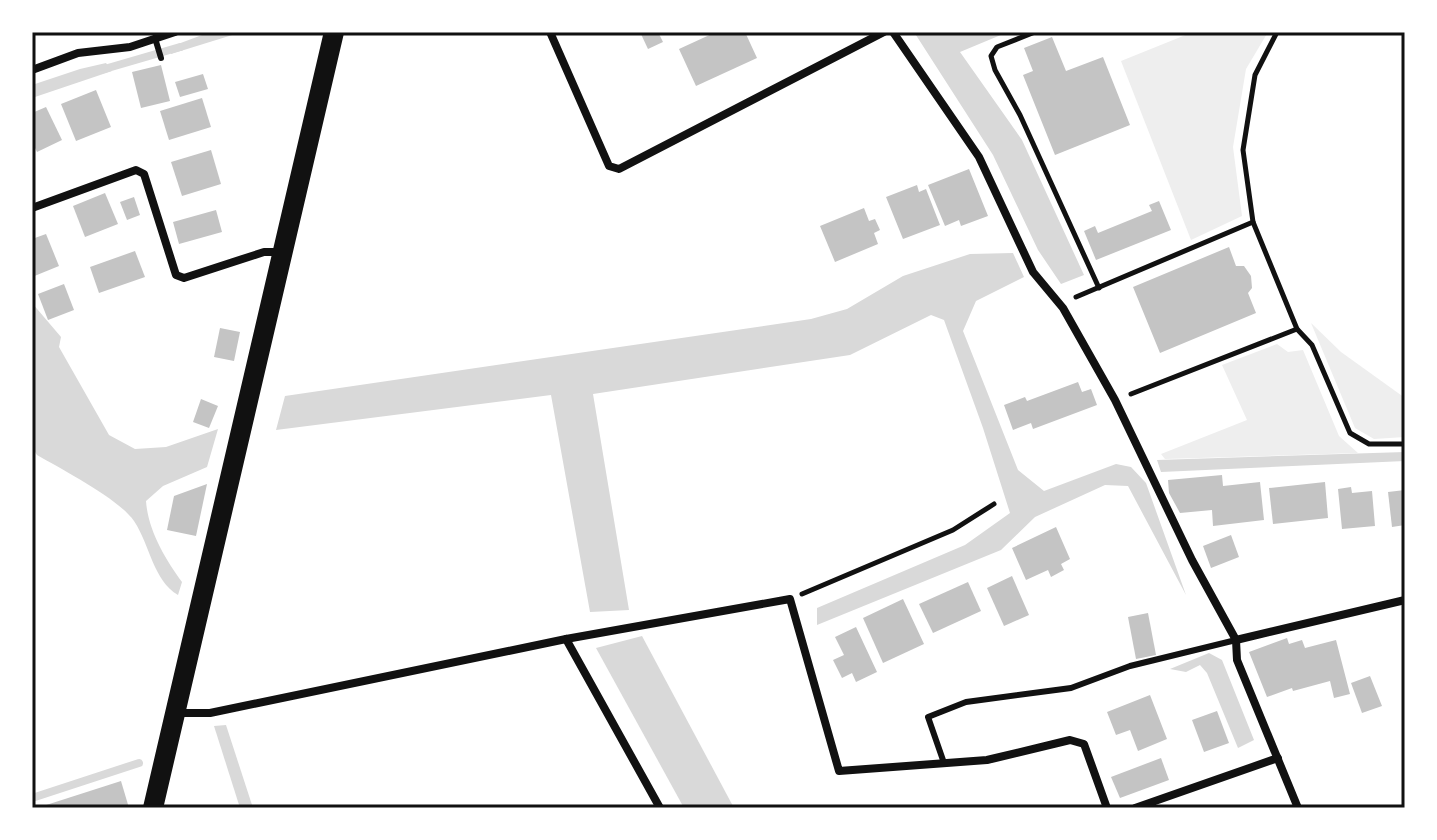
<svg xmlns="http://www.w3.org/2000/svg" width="1437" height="840" viewBox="0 0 1437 840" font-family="'Fira Sans',sans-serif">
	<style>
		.green { fill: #eee }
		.water { fill: #d9d9d9 }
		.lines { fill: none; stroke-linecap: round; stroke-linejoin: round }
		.stream { stroke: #d9d9d9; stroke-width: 8 }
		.building { fill: #c4c4c4 }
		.path { stroke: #111; stroke-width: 5 }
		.service { stroke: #111; stroke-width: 6 }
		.minor { stroke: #111; stroke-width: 8 }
		.primary { stroke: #111; stroke-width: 20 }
		.neatline { fill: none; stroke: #111; stroke-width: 3 }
	</style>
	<rect width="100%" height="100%" fill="#fff"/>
	<!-- green -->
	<g class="green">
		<polygon points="1193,32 1268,32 1246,69 1233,147 1242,216 1191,240 1121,61"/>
		<polygon points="1311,323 1341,352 1405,398 1405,437 1374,439 1355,428"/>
		<polygon points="1277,344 1288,352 1303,350 1339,436 1358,453 1165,459 1161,454 1247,420 1222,365"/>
	</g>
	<!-- water -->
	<g class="water">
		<polygon points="210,32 242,32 171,54 170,47"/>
		<polygon points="914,32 1008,32 960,52 1022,140 1084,275 1061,284 1038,250 993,155"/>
		<polygon points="106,63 112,71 32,98 32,85 80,69"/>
		<polygon points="1013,253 1024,277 976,301 963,331 1018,470 1044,491 1116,464 1131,467 1146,483 1186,595 1128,486 1105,485 1035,517 1001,550 817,625 817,608 965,545 1010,513 983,428 944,320 931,315 850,355 593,394 629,610 590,612 551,395 276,430 285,396 811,319 847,309 903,276 970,254"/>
		<path d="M 32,303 L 61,337 L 59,347 L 109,435 L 135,449 L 166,447 L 218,429 L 207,467 L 163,486 L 146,501 C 148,530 165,559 182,582 L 178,595 C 153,580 150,545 134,521 C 119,499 63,470 37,455 L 32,447 Z"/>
		<polygon points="1405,452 1405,461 1161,472 1157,460"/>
		<polygon points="642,636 734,808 684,808 596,648"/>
		<polygon points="1209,653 1222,660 1254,740 1238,748 1207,673 1200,665 1186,672 1170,669"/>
		<polygon points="226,725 253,808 240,808 214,726"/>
	</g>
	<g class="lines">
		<!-- stream -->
		<g class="stream">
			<polyline points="101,70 180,47"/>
			<polyline points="32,798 139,763"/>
		</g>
	</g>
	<!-- building -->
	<g class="building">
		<polygon points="640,32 658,32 663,42 648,49"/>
		<polygon points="716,32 745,32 757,58 696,86 679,49"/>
		<polygon points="1052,37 1066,71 1103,57 1130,125 1055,155 1023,75 1033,71 1024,48"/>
		<polygon points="161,65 170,101 141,108 132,72"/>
		<polygon points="203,74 208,89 180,97 175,82"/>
		<polygon points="96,90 111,127 76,141 61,104"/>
		<polygon points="202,98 211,127 169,140 160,111"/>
		<polygon points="46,107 62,140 37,152 32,142 32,113"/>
		<polygon points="211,150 221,184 182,196 171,162"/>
		<polygon points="969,169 988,216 961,226 959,220 945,226 928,185"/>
		<polygon points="917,185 919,192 926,189 940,225 903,239 886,197"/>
		<polygon points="105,193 118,224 85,237 73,206"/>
		<polygon points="134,197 140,215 127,220 120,202"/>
		<polygon points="1159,201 1171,230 1096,260 1084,231 1095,226 1098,233 1152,211 1149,205"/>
		<polygon points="864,208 869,221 875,219 880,230 874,233 878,244 835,262 820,226"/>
		<polygon points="216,210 222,232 179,244 173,222"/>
		<polygon points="46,234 59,266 32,277 32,239"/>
		<polygon points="1229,247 1236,266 1244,266 1251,276 1252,288 1248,293 1256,313 1160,353 1133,287"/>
		<polygon points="135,251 145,277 99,293 90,267"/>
		<polygon points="64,284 74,310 48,320 38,294"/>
		<polygon points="220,328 240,332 234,361 214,357"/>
		<polygon points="1078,382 1082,392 1091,389 1097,405 1033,429 1031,423 1013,430 1004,405 1025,397 1027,401"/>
		<polygon points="201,399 218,406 209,428 193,422"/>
		<polygon points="1222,475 1223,486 1260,482 1264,520 1213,526 1212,510 1180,513 1169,493 1168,480"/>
		<polygon points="1325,482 1328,518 1273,524 1269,488"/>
		<polygon points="207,484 196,536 167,530 174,496"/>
		<polygon points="1351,487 1352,493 1372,491 1375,526 1342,529 1338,489"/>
		<polygon points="1405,490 1405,525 1392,527 1388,492"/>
		<polygon points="1056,527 1070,559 1061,564 1064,570 1051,577 1048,570 1026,580 1012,548"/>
		<polygon points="1231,535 1239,557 1211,568 1203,546"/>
		<polygon points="1012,576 1029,615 1004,626 987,588"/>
		<polygon points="968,582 981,611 933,633 919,604"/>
		<polygon points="903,599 924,644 883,663 863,618"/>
		<polygon points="1148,613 1156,655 1136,659 1128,617"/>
		<polygon points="856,627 877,672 856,682 852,673 842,678 833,660 844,655 835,637"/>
		<polygon points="1287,638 1289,644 1302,640 1305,648 1336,640 1350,694 1334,698 1330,681 1293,691 1292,688 1267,697 1249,652"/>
		<polygon points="1370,676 1382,706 1362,713 1351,683"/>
		<polygon points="1150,695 1167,739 1138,751 1130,730 1116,735 1107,712"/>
		<polygon points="1217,711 1229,743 1204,752 1192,720"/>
		<polygon points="1161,758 1169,780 1120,798 1111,777"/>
		<polygon points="121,781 129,808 40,808 40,807"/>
	</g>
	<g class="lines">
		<!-- path -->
		<g class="path">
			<polyline points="1035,32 997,47 991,56 995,70 1020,115 1099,288"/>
			<polyline points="1277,32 1255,75 1243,150 1253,222 1297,329 1312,345 1350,433 1369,444 1405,444"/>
			<polyline points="1076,297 1253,222"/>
			<polyline points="1131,394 1297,329"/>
			<polyline points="802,594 953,530 994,504"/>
		</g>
		<!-- service -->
		<g class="service">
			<polyline points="155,38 161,58"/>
			<polyline points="944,763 928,717 966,702 1071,688 1130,666 1236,640"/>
		</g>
		<!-- minor -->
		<g class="minor">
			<polyline points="550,32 609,166 619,169 884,32"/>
			<polyline points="893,32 979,157 1033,272 1063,308 1115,400 1192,560 1236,640"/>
			<polyline points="32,70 78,53 130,47 175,32"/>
			<polyline points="32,208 136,170 144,174 176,275 184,278 264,252 281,252"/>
			<polyline points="566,639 660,808"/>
			<polyline points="177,713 210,713 566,639 790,599 839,771 987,760 1070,740 1084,744 1107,808"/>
			<polyline points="1135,808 1278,758"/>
			<polyline points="1298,808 1237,660 1236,640 1405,600"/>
		</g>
		<!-- primary -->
		<polyline class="primary" points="153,808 334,32"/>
	</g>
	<!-- border -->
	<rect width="1437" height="840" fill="none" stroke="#ffffff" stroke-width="68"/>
	<rect x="34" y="34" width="1369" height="772" class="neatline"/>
</svg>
